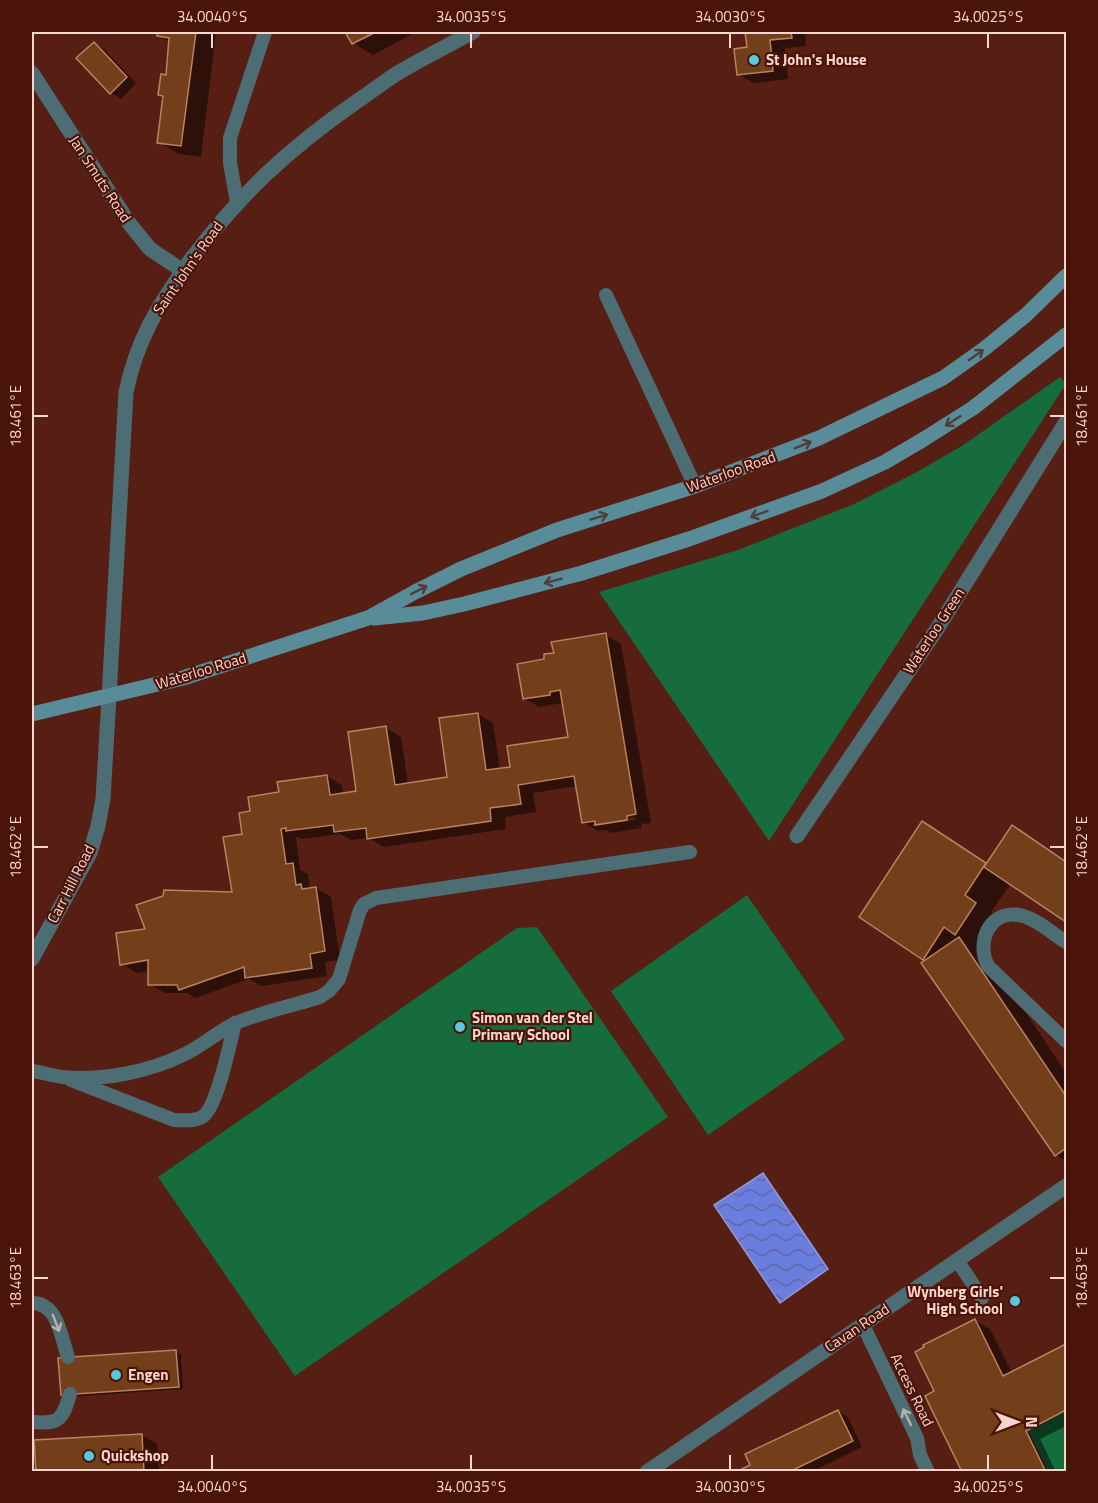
<svg xmlns="http://www.w3.org/2000/svg" width="1098" height="1503" viewBox="0 0 1098 1503" font-family="'Titillium Web',sans-serif">
	<style>
		.green { fill: #166c3c }
		.water { fill: url(#water-waves); stroke: #9697d8; stroke-width: 1.5 }
		.shadow { fill: #0007; fill-rule: evenodd }
		.building { fill: #723f1a; stroke: #ba825e; stroke-width: 1.5 }
		.lines { fill: none; stroke-linecap: round; stroke-linejoin: round }
		.service { stroke: #4d6d74; stroke-width: 14 }
		.minor { stroke: #4d6d74; stroke-width: 15 }
		.tertiary { stroke: #4d6d74; stroke-width: 15 }
		.secondary { stroke: #588c98; stroke-width: 15 }
		.oneway { stroke: #503e3b }
		.oneway2 { stroke: #bdb1ae }
		.ticks { fill: none; stroke: #fad5cd; stroke-width: 2 }
		.poi-dot { fill: #56c9e1; stroke: #4b1409; stroke-width: 2 }
		.labels { text-anchor: middle; stroke-width: 4.5; stroke-linejoin: round; paint-order: stroke }
		.poi-label { font-size: 15px; font-weight: bold; fill: #fad5cd; stroke: #4b1409; text-anchor: start }
		.street-label { font-size: 15px; fill: #fad5cd; stroke: #4b1409 }
		.neatline { fill: none; stroke: #fad5cd; stroke-width: 2 }
		.ticks-label { font-size: 15px; text-anchor: middle; fill: #fad5cd }
	</style>
	<defs>
		<pattern id="water-waves" width="16" height="10" patternUnits="userSpaceOnUse" patternTransform="scale(1.5)"><rect width="16" height="10" fill="#6b7ddd"/><path d="M0 5q4-4 8 0t8 0" fill="none" stroke="#6068a5"/></pattern>
	</defs>
	<rect width="100%" height="100%" fill="#571f14"/>
	<!-- green -->
	<g class="green">
		<polygon points="1060,377 1066,384 769,841 599,592 738,550 854,504 915,473 965,444"/>
		<polygon points="747,895 845,1039 708,1135 611,991"/>
		<polygon points="537,927 668,1117 295,1376 158,1177 517,928"/>
		<polygon points="1066,1411 1066,1471 1048,1471 1028,1431"/>
	</g>
	<!-- water -->
	<polygon class="water" points="763,1173 828,1269 780,1303 714,1205"/>
	<!-- shadow -->
	<g class="shadow">
		<polygon points="159,32 216,32 201,157 179,154 159,142 164,97 160,95 167,77 170,42 159,36"/>
		<polygon points="347,32 416,32 373,55 353,43"/>
		<polygon points="747,32 805,32 806,46 785,48 788,79 753,83 738,74 749,49"/>
		<polygon points="94,43 104,49 136,83 121,99 111,93"/>
		<path d="M 606,635 L 621,644 L 651,823 L 641,824 L 642,828 L 612,833 L 607,830 L 598,831 L 583,822 L 577,786 L 533,793 L 536,812 L 505,817 L 506,829 L 384,847 L 368,838 L 351,840 L 340,834 L 303,839 L 296,837 L 300,870 L 308,874 L 310,889 L 316,888 L 331,897 L 340,960 L 325,962 L 327,976 L 262,986 L 249,979 L 195,998 L 188,993 L 165,993 L 149,984 L 150,971 L 137,973 L 122,964 L 147,930 L 233,893 L 244,835 L 251,813 L 280,794 L 327,776 L 342,785 L 343,794 L 358,792 L 386,728 L 401,737 L 408,784 L 449,778 L 478,714 L 493,723 L 500,770 L 511,768 L 569,738 L 563,703 L 539,707 L 524,698 L 546,660 L 555,654 ZM 634,817 L 635,820 L 592,826 L 592,824 Z"/>
		<polygon points="922,823 988,864 1012,827 1066,861 1066,920 1011,883 991,912 1002,920 982,951 987,954 1066,1073 1066,1161 1056,1155 927,961 861,917"/>
		<polygon points="975,1320 990,1329 1012,1373 1066,1346 1066,1426 1040,1439 1056,1472 964,1472 936,1391"/>
		<polygon points="176,1352 181,1354 183,1389 67,1397"/>
		<polygon points="838,1411 848,1417 862,1447 811,1472 745,1472"/>
		<polygon points="141,1435 157,1444 159,1472 38,1472"/>
	</g>
	<!-- building -->
	<g class="building">
		<polygon points="158,32 196,32 181,146 157,143 163,96 158,95 161,74 166,75 169,38 157,36"/>
		<polygon points="345,32 376,32 352,44"/>
		<polygon points="745,32 791,32 792,38 770,40 773,71 737,75 734,49 747,47"/>
		<polygon points="94,42 127,77 110,94 76,58"/>
		<polygon points="606,633 636,814 627,816 627,820 595,825 595,821 582,823 574,776 518,785 521,804 490,808 491,821 367,839 366,828 334,832 333,825 286,831 286,828 281,829 286,864 293,863 296,885 301,884 302,889 316,887 325,951 310,954 312,968 245,978 244,967 179,990 177,985 148,985 148,960 120,965 116,933 145,929 136,905 163,896 164,890 232,892 223,837 242,834 239,813 250,811 248,797 279,792 277,782 327,775 330,795 356,791 348,732 386,726 395,785 447,777 439,718 478,713 486,770 510,767 507,746 568,737 560,690 550,692 550,695 523,699 517,664 544,659 544,654 554,653 551,642"/>
		<polygon points="922,821 986,863 965,895 976,903 955,935 944,927 923,960 859,917"/>
		<polygon points="1012,825 1066,862 1066,922 984,867"/>
		<polygon points="959,937 1066,1096 1066,1148 1055,1156 921,963"/>
		<polygon points="975,1319 1003,1376 1066,1344 1066,1410 1026,1431 1046,1472 962,1472 925,1396 934,1391 915,1352 924,1347 923,1345"/>
		<polygon points="176,1350 179,1387 61,1395 58,1358"/>
		<polygon points="838,1410 853,1441 789,1472 743,1472 742,1469 750,1465 745,1454"/>
		<polygon points="142,1434 144,1472 36,1472 34,1440"/>
	</g>
	<g class="lines">
		<!-- service -->
		<g class="service">
			<polyline points="237,202 230,163 230,138 265,32"/>
			<polyline points="606,295 695,486"/>
			<path d="M 1066,942 C 1053,934 1038,920 1023,916 C 991,907 975,941 988,966 L 1066,1041"/>
			<path d="M 32,1071 C 42,1072 53,1076 63,1077 C 103,1081 149,1072 185,1054 C 202,1046 220,1030 236,1023 C 262,1012 292,1006 320,997 L 329,991 L 339,979 L 360,910 L 364,904 L 376,898 L 690,852"/>
			<path d="M 71,1080 L 174,1120 C 183,1120 193,1122 202,1117 C 217,1109 230,1042 235,1023"/>
			<polyline points="957,1260 982,1298"/>
			<path d="M 32,1303 C 58,1303 61,1337 68,1357"/>
			<polyline points="863,1325 917,1438 920,1455 928,1472"/>
			<path d="M 32,1422 C 59,1424 62,1421 70,1394"/>
		</g>
		<!-- minor -->
		<g class="minor">
			<polyline points="32,73 129,223 150,249 183,271"/>
			<path d="M 109,697 L 126,392 C 137,339 158,306 189,262 C 240,194 287,150 356,102 C 371,92 386,80 401,71 C 425,57 449,45 473,32"/>
			<polyline points="797,836 937,629 1066,422"/>
			<polyline points="647,1472 1066,1186"/>
		</g>
		<!-- tertiary -->
		<polyline class="tertiary" points="32,959 90,853 98,826 103,799 109,697"/>
		<!-- secondary -->
		<g class="secondary">
			<polyline points="374,618 423,613 464,604 582,573 689,539 822,491 885,462 924,439 973,408 1066,335"/>
			<polyline points="32,714 183,678 368,618 415,592 461,569 557,530 695,486 819,438 943,378 984,349 1026,315 1066,276"/>
		</g>
	</g>
	<!-- one-way arrows -->
	<defs><path id="oneway-shaft" d="M-6 0H5M1.5-3L5.5 0L1.5 3" fill="none" stroke-width="1.6" stroke-linecap="round" stroke-linejoin="round" transform="scale(1.5)"/></defs>
	<g class="oneway">
		<use href="#oneway-shaft" transform="translate(976 355) rotate(-35)"/>
		<use href="#oneway-shaft" transform="translate(953 421) rotate(147)"/>
		<use href="#oneway-shaft" transform="translate(803 445) rotate(-22)"/>
		<use href="#oneway-shaft" transform="translate(759 514) rotate(160)"/>
		<use href="#oneway-shaft" transform="translate(599 517) rotate(-17)"/>
		<use href="#oneway-shaft" transform="translate(553 581) rotate(165)"/>
		<use href="#oneway-shaft" transform="translate(419 590) rotate(-27)"/>
	</g>
	<g class="oneway2">
		<use href="#oneway-shaft" transform="translate(56 1323) rotate(69)"/>
		<use href="#oneway-shaft" transform="translate(907 1417) rotate(-116)"/>
	</g>
	<!-- ticks -->
	<path class="ticks" d="M 212,33 L 212,48M 471,33 L 471,48M 730,33 L 730,48M 988,33 L 988,48M 33,416 L 48,416M 1050,416 L 1065,416M 33,847 L 48,847M 1050,847 L 1065,847M 33,1278 L 48,1278M 1050,1278 L 1065,1278M 212,1455 L 212,1470M 471,1455 L 471,1470M 730,1455 L 730,1470M 988,1455 L 988,1470"/>
	<!-- markers -->
	<g class="poi-dot">
		<circle cx="754" cy="60" r="6"/>
		<circle cx="460" cy="1027" r="6"/>
		<circle cx="1015" cy="1301" r="6"/>
		<circle cx="116" cy="1375" r="6"/>
		<circle cx="89" cy="1456" r="6"/>
	</g>
	<g class="labels">
		<!-- poi labels -->
		<g class="poi-label">
			<text x="766" y="65">St John's House</text>
			<text x="472" y="1023">Simon van der Stel<tspan x="472" dy="17">Primary School</tspan></text>
			<text x="1003" y="1297" text-anchor="end">Wynberg Girls'<tspan x="1003" dy="17">High School</tspan></text>
			<text x="128" y="1380">Engen</text>
			<text x="101" y="1461">Quickshop</text>
		</g>
		<!-- street labels -->
		<g class="street-label">
			<text transform="translate(100 179) rotate(57)" y="5">Jan Smuts Road</text>
			<text transform="translate(188 268) rotate(-55)" y="5">Saint John's Road</text>
			<text transform="translate(731 472) rotate(-20)" y="5">Waterloo Road</text>
			<text transform="translate(934 631) rotate(-57)" y="5">Waterloo Green</text>
			<text transform="translate(201 671) rotate(-17)" y="5">Waterloo Road</text>
			<text transform="translate(71 884) rotate(-63)" y="5">Carr Hill Road</text>
			<text transform="translate(857 1328) rotate(-34)" y="5">Cavan Road</text>
			<text transform="translate(912 1390) rotate(64)" y="5">Access Road</text>
		</g>
	</g>
	<!-- border -->
	<rect width="1098" height="1503" fill="none" stroke="#4b1409" stroke-width="66"/>
	<!-- north arrow -->
	<g transform="translate(1017 1422) rotate(90)" stroke="#4b1409" stroke-width="4.5" paint-order="stroke">
	<path d="M0-4.5L10 22L0 15L-10 22Z" fill="#fad5cd"/>
	<text y="-9" font-size="16" font-weight="bold" text-anchor="middle" fill="#fad5cd">N</text>
	</g>
	<rect x="33" y="33" width="1032" height="1437" class="neatline"/>
	<g class="ticks-label">
		<text x="212" y="22">34.0040°S</text>
		<text x="471" y="22">34.0035°S</text>
		<text x="730" y="22">34.0030°S</text>
		<text x="988" y="22">34.0025°S</text>
		<text transform="translate(16 416) rotate(-90)" y="5">18.461°E</text>
		<text transform="translate(1082 416) rotate(-90)" y="5">18.461°E</text>
		<text transform="translate(1082 847) rotate(-90)" y="5">18.462°E</text>
		<text transform="translate(16 847) rotate(-90)" y="5">18.462°E</text>
		<text transform="translate(16 1278) rotate(-90)" y="5">18.463°E</text>
		<text transform="translate(1082 1278) rotate(-90)" y="5">18.463°E</text>
		<text x="212" y="1492">34.0040°S</text>
		<text x="471" y="1492">34.0035°S</text>
		<text x="730" y="1492">34.0030°S</text>
		<text x="988" y="1492">34.0025°S</text>
	</g>
</svg>
